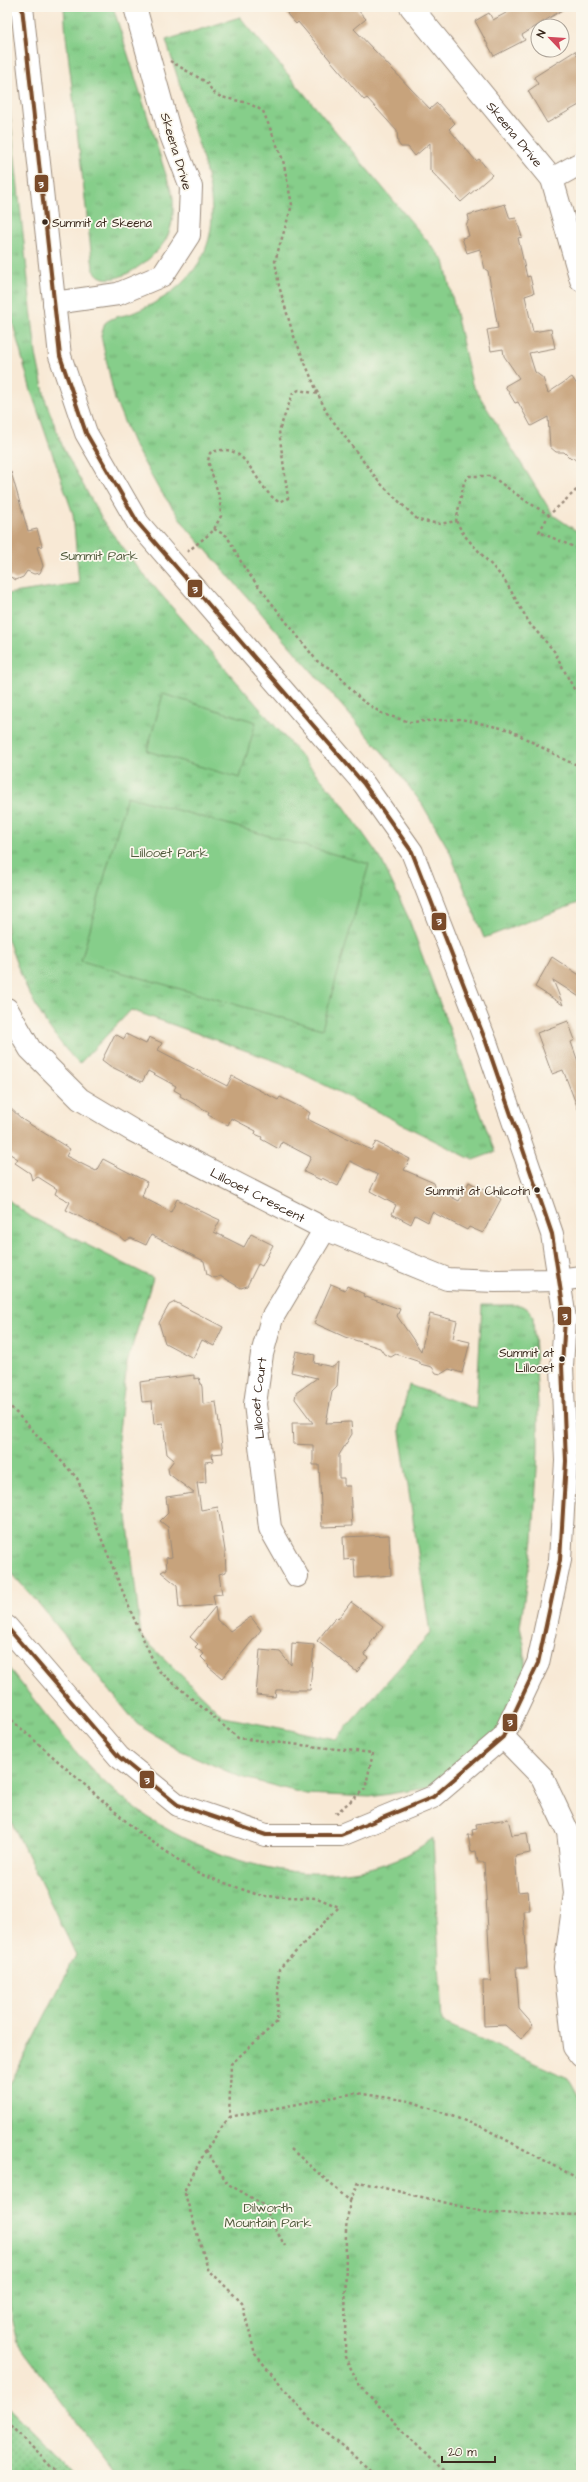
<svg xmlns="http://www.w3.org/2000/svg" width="588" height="2482" viewBox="0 0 588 2482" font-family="'Architects Daughter',sans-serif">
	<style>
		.grass { fill: url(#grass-dots); stroke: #607c54 }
		.park { fill: url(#park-tufts); stroke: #607c54 }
		.pitch { fill: #86ce8a; stroke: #607c54 }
		.building { fill: #c7a37b }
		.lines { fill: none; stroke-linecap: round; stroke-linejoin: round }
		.minor-casing { stroke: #9a8a7a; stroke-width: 24 }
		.path { stroke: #9a8a7a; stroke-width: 2.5; stroke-dasharray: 3 3; stroke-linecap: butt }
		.minor { stroke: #fff; stroke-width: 22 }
		.bus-1-casing { stroke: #fbf7ec; stroke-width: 7 }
		.bus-1 { stroke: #7a4b2a; stroke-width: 4 }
		.bus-dot { fill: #3b2a1e; stroke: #fbf7ec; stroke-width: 1.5 }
		.labels { text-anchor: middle; stroke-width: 3.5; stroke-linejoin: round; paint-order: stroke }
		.bus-label { font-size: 12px; fill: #3b2a1e; stroke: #fbf7ec; text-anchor: end }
		.street-label { font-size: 13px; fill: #3b2a1e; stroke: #fbf7ec }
		.park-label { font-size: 13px; fill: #525b3e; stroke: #fbf7ec }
		.line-badge { stroke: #fbf7ec; stroke-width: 1.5 }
		.badge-label { font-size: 11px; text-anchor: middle; font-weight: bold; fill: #fff }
	</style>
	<defs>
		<pattern id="grass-dots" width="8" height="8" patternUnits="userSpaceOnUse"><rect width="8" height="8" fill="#86ce8a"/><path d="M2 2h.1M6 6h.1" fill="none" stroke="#6fa770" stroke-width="1.8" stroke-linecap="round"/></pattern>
		<pattern id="park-tufts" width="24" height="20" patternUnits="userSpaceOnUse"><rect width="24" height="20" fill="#86ce8a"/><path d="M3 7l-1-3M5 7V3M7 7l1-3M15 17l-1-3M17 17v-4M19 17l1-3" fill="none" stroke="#6fa770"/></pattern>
	</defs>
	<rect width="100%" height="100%" fill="#fbf7ec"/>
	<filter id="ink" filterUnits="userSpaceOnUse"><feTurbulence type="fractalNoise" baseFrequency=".025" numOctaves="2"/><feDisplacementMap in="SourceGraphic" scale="8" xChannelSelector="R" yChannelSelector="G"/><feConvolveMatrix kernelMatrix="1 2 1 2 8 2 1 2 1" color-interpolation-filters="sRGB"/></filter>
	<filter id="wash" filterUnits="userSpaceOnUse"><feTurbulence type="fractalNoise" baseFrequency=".012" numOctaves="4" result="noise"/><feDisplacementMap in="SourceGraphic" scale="16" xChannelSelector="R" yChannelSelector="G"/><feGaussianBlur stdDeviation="0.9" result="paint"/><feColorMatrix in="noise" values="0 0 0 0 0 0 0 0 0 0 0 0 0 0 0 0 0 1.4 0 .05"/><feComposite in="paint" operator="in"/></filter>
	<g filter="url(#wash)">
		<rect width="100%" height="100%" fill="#f8e9d5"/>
		<!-- grass -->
		<polygon class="grass" points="7,2406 76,2475 7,2475"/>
		<!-- park -->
		<g class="park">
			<path d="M 64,7 L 113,7 L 173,197 C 174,212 173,226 166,239 C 157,257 106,298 93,268 L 66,36 Z"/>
			<path d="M 240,17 L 444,261 L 472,384 L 553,515 L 581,534 L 581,902 L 484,938 L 449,850 L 422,804 L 389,760 L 187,528 L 157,486 L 133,443 L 115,400 L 101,336 L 105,323 C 112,317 121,316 130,314 C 145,308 160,301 173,291 C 231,245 212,187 193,127 C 184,98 175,69 166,40 Z"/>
			<path d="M 7,85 L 36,354 L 46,402 L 64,450 L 103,521 L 138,568 L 341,802 L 381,859 L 408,917 L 495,1152 L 473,1160 L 281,1063 L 131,1010 L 79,1064 C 42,1025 24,988 7,937 L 7,594 L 79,583 L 73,514 L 31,391 L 7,302 Z"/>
			<polygon points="7,1199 31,1217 153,1278 127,1363 118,1439 141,1636 224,1717 336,1739 430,1633 399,1426 409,1385 476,1409 482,1305 520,1305 528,1309 533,1317 538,1405 538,1451 533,1540 520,1627 524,1644 526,1676 514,1720 427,1788 370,1797 306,1794 240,1777 177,1749 137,1724 39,1604 7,1568"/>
			<path d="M 7,1666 C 42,1708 74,1756 115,1792 C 194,1862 342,1909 433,1838 L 442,2022 L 568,2078 L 581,2101 L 581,2475 L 116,2475 L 18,2343 L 7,2294 L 7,2090 L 76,1955 L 7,1813 Z"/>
		</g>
		<!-- pitch -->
		<g class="pitch">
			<polygon points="163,694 256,722 240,778 147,751"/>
			<polygon points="127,796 369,864 322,1029 81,961"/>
		</g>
		<g id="blocks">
			<!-- building -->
			<g class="building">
				<polygon points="285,7 355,7 366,19 354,29 430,109 437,103 455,123 449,129 476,161 479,159 492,175 461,202 430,170 430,143 415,156 408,147 401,147 398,143 397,131 367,98 364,100 298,22 296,24 287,14 289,12"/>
				<polygon points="517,7 567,7 522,35 525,40 494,56 475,21 489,13 493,20"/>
				<polygon points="575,51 581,62 581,104 547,123 528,91 538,84 534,77"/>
				<polygon points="505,204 510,219 516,218 522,237 518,238 527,277 530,276 534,293 525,296 533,332 551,329 555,348 529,353 535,372 543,378 548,393 572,377 581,391 581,465 572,457 571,459 564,452 556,452 550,447 548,417 531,426 518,402 515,403 505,386 519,378 504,356 503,349 491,351 487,330 498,328 488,271 485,269 480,249 467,253 462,238 469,236 466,225 469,219 468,215"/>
				<polygon points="7,472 11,472 28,531 37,529 42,546 37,547 43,566 40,573 34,574 27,571 23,577 16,580 7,575"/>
				<polygon points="552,957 581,976 581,998 553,980 563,1005 535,987"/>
				<polygon points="568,1021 575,1040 571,1042 581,1070 580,1114 563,1070 552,1074 537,1033"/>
				<polygon points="115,1034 124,1039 126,1034 146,1044 149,1037 162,1043 158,1050 227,1086 232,1076 278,1100 280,1097 306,1110 310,1113 307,1119 371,1150 376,1142 410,1159 404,1170 434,1183 436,1189 459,1201 469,1182 501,1199 483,1233 469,1227 467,1230 432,1212 428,1222 415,1215 411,1224 392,1214 396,1205 370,1191 378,1175 350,1161 338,1186 322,1178 321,1180 304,1172 311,1157 282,1142 279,1149 261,1139 262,1137 255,1134 256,1131 231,1118 228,1125 208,1115 209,1112 180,1096 181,1094 174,1090 176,1086 148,1071 142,1082 110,1066 102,1060"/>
				<polygon points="7,1105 23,1120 70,1149 66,1156 96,1171 103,1159 147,1182 142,1197 171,1212 177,1199 209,1215 220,1220 214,1232 244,1247 251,1234 273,1245 262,1266 258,1264 247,1286 241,1288 220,1276 215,1278 207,1274 204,1261 151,1235 146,1245 131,1238 125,1241 119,1236 66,1210 70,1202 55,1194 57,1189 38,1177 32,1180 30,1173 15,1163 18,1159 7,1152"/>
				<polygon points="331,1284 345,1290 347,1286 364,1294 363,1296 400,1309 397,1316 421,1351 430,1314 457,1321 453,1338 470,1342 462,1373 449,1369 441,1374 436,1373 432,1367 420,1364 420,1362 396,1354 391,1357 384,1354 380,1348 345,1337 314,1323"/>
				<polygon points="175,1302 223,1327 214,1346 202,1340 193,1358 165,1343 159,1323 169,1305"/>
				<polygon points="296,1351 315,1355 314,1363 333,1367 339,1362 337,1387 332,1392 326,1423 351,1422 352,1434 339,1455 339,1478 344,1478 344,1486 350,1486 352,1526 322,1527 319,1465 313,1465 313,1445 293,1444 292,1423 313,1423 295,1399 296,1393 317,1378 291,1372"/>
				<polygon points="194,1375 194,1379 199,1378 202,1387 203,1404 216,1402 223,1453 212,1454 213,1461 205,1462 206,1482 197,1483 201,1510 218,1507 225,1551 226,1572 219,1574 222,1594 213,1595 215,1605 179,1608 177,1585 161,1572 167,1569 166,1558 172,1557 168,1527 160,1521 168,1513 166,1497 194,1493 169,1474 168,1468 174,1460 167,1454 163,1423 154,1424 152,1401 142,1402 140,1382"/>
				<polygon points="389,1535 391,1575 355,1578 354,1559 344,1560 343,1537"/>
				<polygon points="351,1602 383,1626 370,1644 371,1645 364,1655 368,1658 357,1672 317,1641 336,1617 338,1619"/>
				<polygon points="215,1607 217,1620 230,1631 251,1617 261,1630 222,1678 208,1666 209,1665 201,1657 204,1654 195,1647 198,1644 190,1637"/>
				<polygon points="292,1643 314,1645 310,1690 276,1690 275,1697 256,1695 260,1650 280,1652 291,1665"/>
				<polygon points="508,1819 512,1835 527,1833 530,1853 515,1856 518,1892 528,1891 530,1911 524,1911 527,1968 516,1968 519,2009 533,2025 521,2039 505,2025 484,2026 483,1981 491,1981 484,1862 478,1862 476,1851 471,1852 468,1835 473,1835 472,1830 477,1829 476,1824"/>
			</g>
		</g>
	</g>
	<g filter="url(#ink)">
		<use href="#blocks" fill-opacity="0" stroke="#9a8a7a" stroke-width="1"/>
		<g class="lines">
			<!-- minor casing -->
			<g class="minor-casing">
				<g id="minor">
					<path id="s1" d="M 411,7 L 552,179 L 581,280"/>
					<polyline points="552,179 581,163"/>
					<polyline points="54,303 118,294 163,275 189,235 191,187 169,130 135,7"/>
					<path id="s2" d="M 7,1009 L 30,1049 L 80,1099 L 132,1130 L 325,1229 L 447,1279 L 495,1281 L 559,1280 L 581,1277"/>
					<path id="s3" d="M 297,1576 L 270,1528 L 255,1404 L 262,1354 L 272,1318 L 325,1229"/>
					<polyline points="7,1627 119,1757 178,1805 266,1835 341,1835 433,1797 503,1737 538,1663 560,1560 566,1461 562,1366 565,1319 552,1234 486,1042 412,852 364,784 138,523 86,433 60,356 22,7"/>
					<polyline points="503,1737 542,1777 568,1832 575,1893 565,1967 574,2047 581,2056"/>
				</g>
			</g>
			<!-- path -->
			<g class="path">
				<polyline points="170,61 206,82 214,93 221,97 248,103 263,111 283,160 292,205 275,261 279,286 293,334 318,394"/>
				<polyline points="581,486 549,515 539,532 581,550"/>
				<polyline points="456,521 464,535 504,579 530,624 554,651 574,689 581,696"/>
				<polyline points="214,529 227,536 245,569 317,661 336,672 360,699 383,714 410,722 461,719 510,730 567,761 581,766"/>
				<path d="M 187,552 L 213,531 L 221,516 L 220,499 L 208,461 L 210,453 C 248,437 254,488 279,502 L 288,498 L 279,431 L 293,393 L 299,390 L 318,394 L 327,413 L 379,482 L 418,520 L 440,524 L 456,521 L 464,482 L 469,476 L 491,476 L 526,501 L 549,515"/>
				<polyline points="7,1403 77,1478 131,1612 157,1669 238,1738 373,1753 365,1789 334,1815"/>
				<polyline points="7,1716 137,1831 197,1873 261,1896 317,1898 339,1907 279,1969 277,2022 231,2064 229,2117 206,2150 184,2191 208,2269 242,2303 255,2354 309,2418 376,2475"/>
				<polyline points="229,2117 356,2093 410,2101 482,2127 581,2180"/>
				<polyline points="291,2149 350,2201 346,2228 345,2357 360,2386 438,2467 448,2475"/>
				<polyline points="206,2150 228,2184 261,2203 285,2246"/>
				<polyline points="350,2201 359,2182 489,2213 581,2215"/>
				<polyline points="7,2421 59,2475"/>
			</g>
			<!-- minor -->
			<use href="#minor" class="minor"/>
			<!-- bus-1 casing -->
			<g class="bus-1-casing">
				<polyline id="bus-1" points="7,1627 119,1757 178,1805 266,1835 341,1835 433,1797 503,1737 538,1663 560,1560 566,1461 562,1366 565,1319 552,1234 486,1042 412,852 364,784 138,523 86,433 60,356 22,7"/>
			</g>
			<!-- bus-1 -->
			<use href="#bus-1" class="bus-1"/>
		</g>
	</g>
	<!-- markers -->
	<g class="bus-dot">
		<circle cx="45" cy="222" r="3.5"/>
		<circle cx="537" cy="1190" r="3.5"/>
		<circle cx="562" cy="1359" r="3.5"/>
	</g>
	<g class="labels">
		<!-- bus labels -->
		<g class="bus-label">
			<text x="52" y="227" text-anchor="start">Summit at Skeena</text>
			<text x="530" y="1195">Summit at Chilcotin</text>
			<text x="554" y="1357">Summit at<tspan x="554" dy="15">Lillooet</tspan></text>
		</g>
		<!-- street labels -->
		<g class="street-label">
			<text dy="5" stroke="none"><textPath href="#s1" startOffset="164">Skeena Drive</textPath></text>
			<text transform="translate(177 151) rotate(73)" y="5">Skeena Drive</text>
			<text dy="5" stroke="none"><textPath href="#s2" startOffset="319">Lillooet Crescent</textPath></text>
			<text dy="5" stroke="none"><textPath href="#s3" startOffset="186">Lillooet Court</textPath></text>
		</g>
		<!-- park labels -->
		<g class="park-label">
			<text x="99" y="560">Summit Park</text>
			<text x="169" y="857">Lillooet Park</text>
			<text x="268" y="2212">Dilworth<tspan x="268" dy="15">Mountain Park</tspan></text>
		</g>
	</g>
	<g class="line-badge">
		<rect x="34" y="174" width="15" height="19" rx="4" fill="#7a4b2a"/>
		<rect x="187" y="579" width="16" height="19" rx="4" fill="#7a4b2a"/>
		<rect x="431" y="912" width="16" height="19" rx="4" fill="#7a4b2a"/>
		<rect x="557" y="1306" width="15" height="20" rx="4" fill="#7a4b2a"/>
		<rect x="502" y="1713" width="16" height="19" rx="4" fill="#7a4b2a"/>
		<rect x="139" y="1770" width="16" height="19" rx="4" fill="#7a4b2a"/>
	</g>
	<g class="badge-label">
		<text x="41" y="188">3</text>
		<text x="195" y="593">3</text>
		<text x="439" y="925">3</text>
		<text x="565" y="1320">3</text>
		<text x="510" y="1726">3</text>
		<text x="147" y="1784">3</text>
	</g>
	<!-- margin -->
	<rect width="588" height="2482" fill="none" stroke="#fbf7ec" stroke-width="24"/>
	<!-- north arrow -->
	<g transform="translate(550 38) rotate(295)"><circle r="19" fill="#fbf7ec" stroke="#aea59a"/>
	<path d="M0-3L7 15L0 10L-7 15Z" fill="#d1495b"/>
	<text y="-6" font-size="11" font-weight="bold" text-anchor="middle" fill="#3b2a1e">N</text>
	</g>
	<!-- scale -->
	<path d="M442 2456v6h53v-6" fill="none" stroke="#3b2a1e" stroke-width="2"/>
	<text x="448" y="2456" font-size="12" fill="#3b2a1e" stroke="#fbf7ec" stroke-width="3" paint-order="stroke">20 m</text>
</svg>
